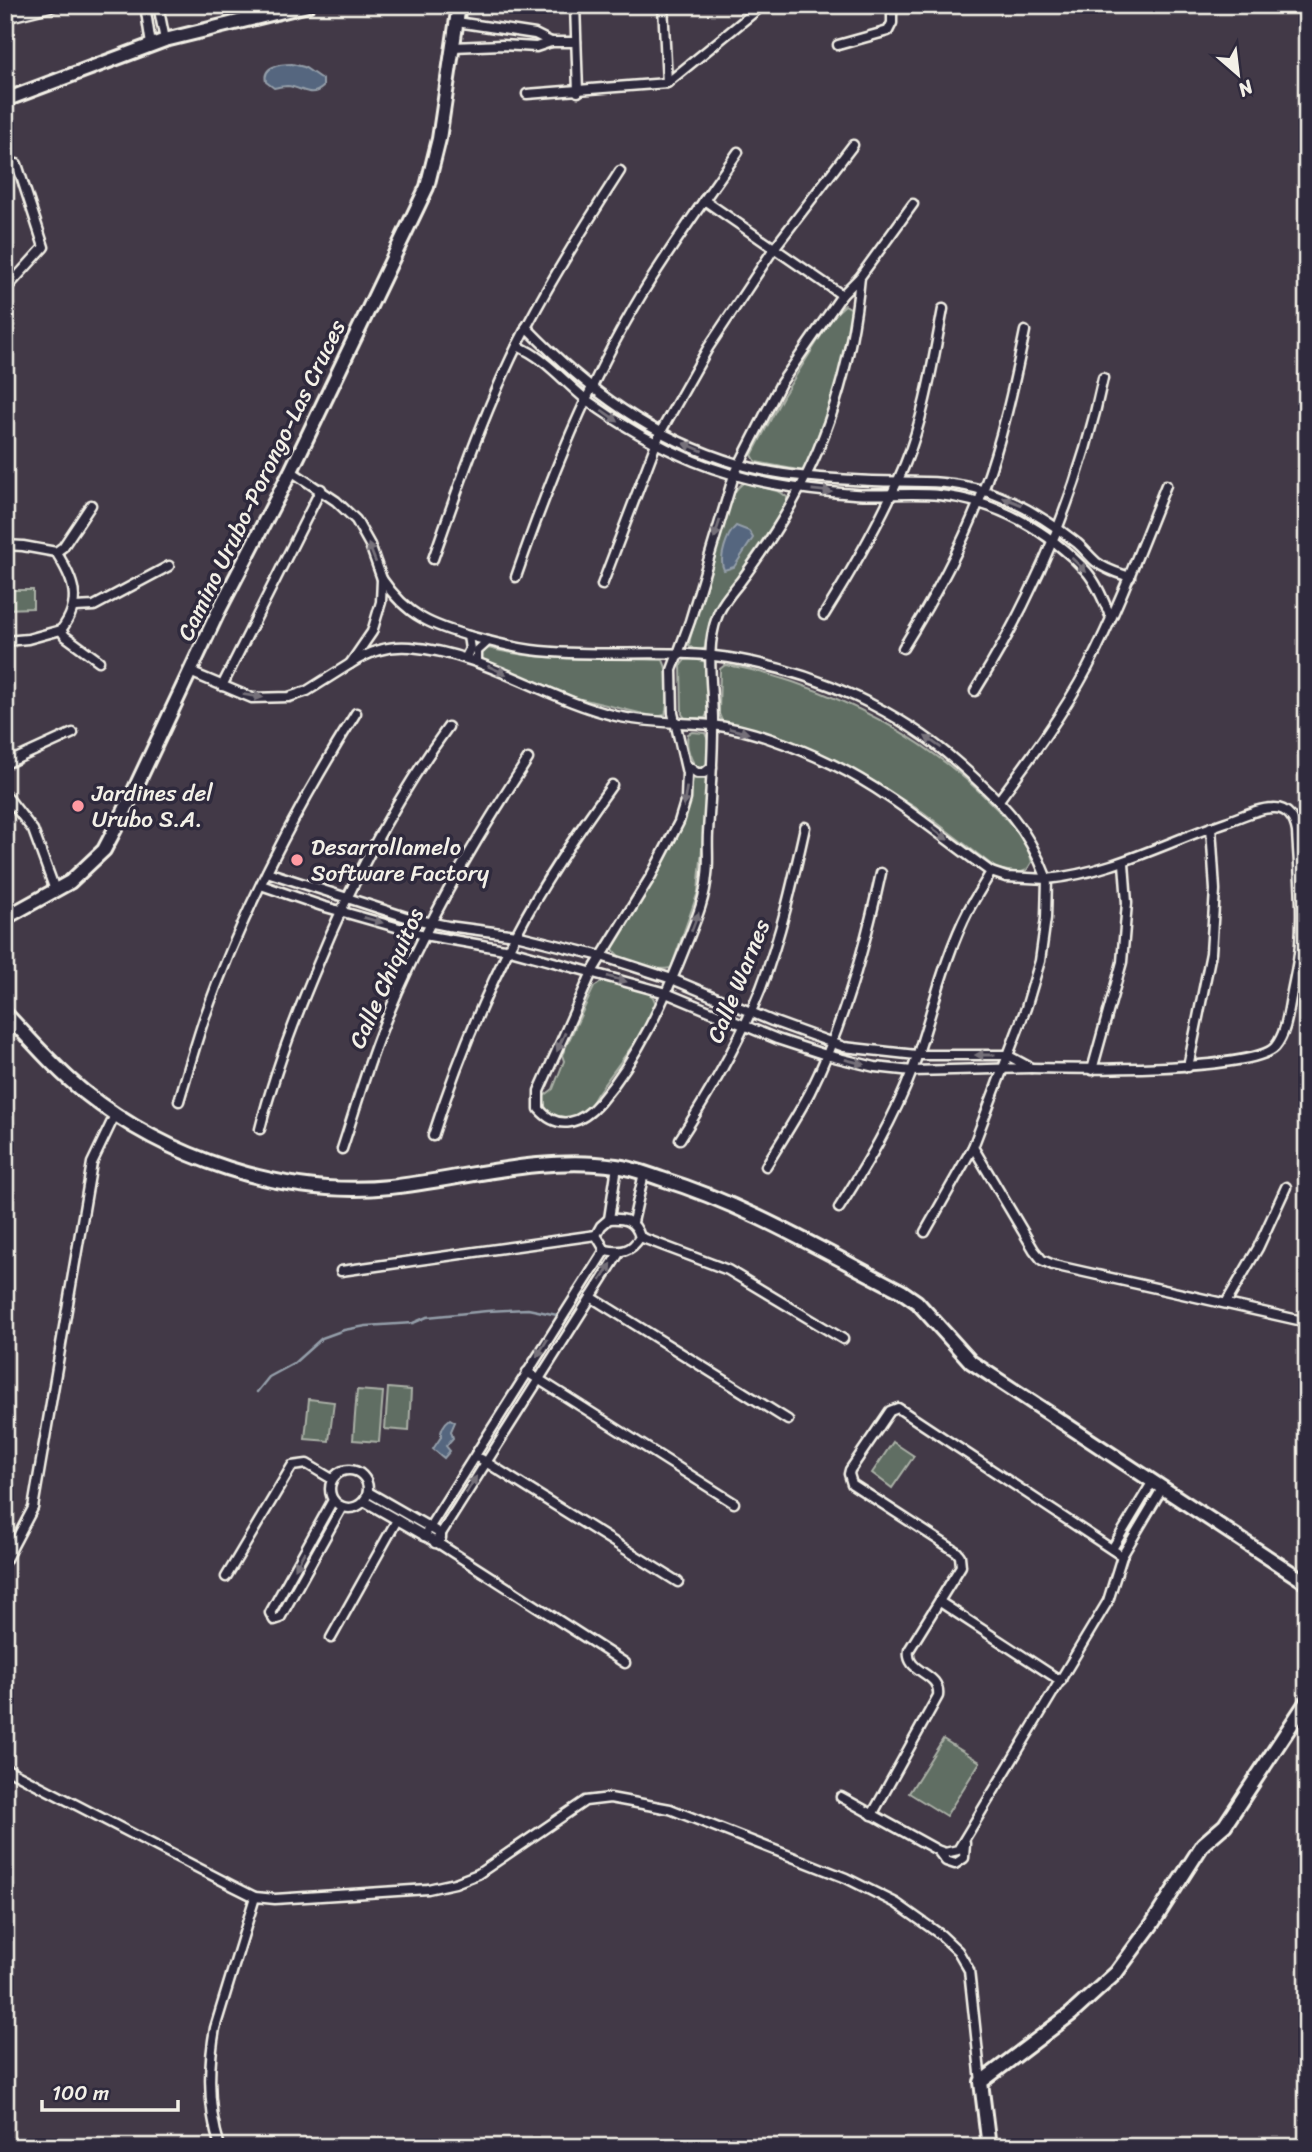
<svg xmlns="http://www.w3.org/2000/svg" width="1312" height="2152" viewBox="0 0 1312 2152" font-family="Sriracha,sans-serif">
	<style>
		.green { fill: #616e64; stroke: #aab0a6; stroke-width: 2 }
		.water { fill: #54667f; stroke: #949ea9; stroke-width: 2 }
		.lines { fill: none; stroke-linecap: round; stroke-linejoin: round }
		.stream { stroke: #949ea9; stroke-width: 2.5 }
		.street-casing { stroke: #f4f1e8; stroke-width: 13 }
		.secondary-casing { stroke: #f4f1e8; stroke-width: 18 }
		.street { stroke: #2f2a3d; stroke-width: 8 }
		.secondary { stroke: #2f2a3d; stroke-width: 12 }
		.oneway { fill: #747079 }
		.poi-dot { fill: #ff9aa2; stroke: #2f2a3d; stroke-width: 2.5 }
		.labels { text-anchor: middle; stroke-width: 7; stroke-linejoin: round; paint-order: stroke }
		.street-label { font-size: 23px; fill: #f4f1e8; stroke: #2f2a3d }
		.poi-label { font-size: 23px; fill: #f4f1e8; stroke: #2f2a3d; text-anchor: start }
	</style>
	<rect width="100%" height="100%" fill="#423947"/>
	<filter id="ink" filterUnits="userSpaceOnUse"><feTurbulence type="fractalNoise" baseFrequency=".0143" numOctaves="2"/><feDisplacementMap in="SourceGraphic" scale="14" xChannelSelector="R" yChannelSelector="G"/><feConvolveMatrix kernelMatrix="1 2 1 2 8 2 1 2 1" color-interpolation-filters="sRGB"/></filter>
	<g filter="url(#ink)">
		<!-- green -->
		<g class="green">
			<polygon points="845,305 852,309 853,312 836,386 808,462 803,471 756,462 752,455 783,396 834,315"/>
			<path d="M 745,482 L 780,492 L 787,497 L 787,504 L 714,611 L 705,648 C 697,652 694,651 689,645 L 690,639 L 718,543 C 721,524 728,492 745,482 Z"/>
			<polygon points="5,590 33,590 33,608 5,609"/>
			<path d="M 488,648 C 546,663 605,657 663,660 C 670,674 669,700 665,715 L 656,717 L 577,698 L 483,660 L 481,655 L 483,649 Z"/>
			<path d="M 692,659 L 704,661 C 712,674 714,705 705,718 L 685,718 L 682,714 L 681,665 L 685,660 Z"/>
			<path d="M 725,665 C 749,668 771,675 793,682 C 871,709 940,749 997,809 C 1012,825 1027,840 1032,862 L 1027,870 L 1019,873 L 997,869 L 923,812 L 846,766 L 787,739 L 722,721 L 719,714 L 720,669 Z"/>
			<path d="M 692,732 L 705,733 L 708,740 L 709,767 L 700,770 C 691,764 685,745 688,734 Z"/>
			<path d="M 693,779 L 707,779 L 708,785 L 698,892 L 671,968 C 654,971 622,965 613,949 L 615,942 C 635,907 660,874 677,837 C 686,818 688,799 693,779 Z"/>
			<path d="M 603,981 L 647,992 L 653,997 L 656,1004 C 642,1037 618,1064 597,1094 C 592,1102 590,1109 581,1114 C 569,1120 556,1118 546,1110 L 543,1097 L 553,1089 L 564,1061 L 562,1055 L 594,987 Z"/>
			<polygon points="388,1388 411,1390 409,1431 385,1429"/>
			<polygon points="357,1390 383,1392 379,1442 353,1440"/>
			<polygon points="309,1399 334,1402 329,1441 305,1439"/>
			<polygon points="893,1442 914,1456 892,1488 872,1473"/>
			<polygon points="943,1739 980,1762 946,1816 909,1793"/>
		</g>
		<!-- water -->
		<g class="water">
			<path d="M 292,64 L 304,67 L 323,80 L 323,87 C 310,99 302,87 287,86 C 283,86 279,87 274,88 L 266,82 C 262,66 280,64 292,64 Z"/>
			<path d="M 736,526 L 749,531 L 753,538 L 734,567 L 724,570 C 718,559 727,534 736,526 Z"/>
			<path d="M 450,1419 L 455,1422 L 451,1431 L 453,1438 L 446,1446 L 450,1451 L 444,1458 L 433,1449 L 441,1437 C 440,1431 444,1423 450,1419 Z"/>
		</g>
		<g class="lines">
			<!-- stream -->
			<polyline class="stream" points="257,1392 269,1377 293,1364 322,1338 344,1330 366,1326 413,1323 427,1317 487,1311 528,1309 557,1315"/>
			<!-- street casing -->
			<g class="street-casing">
				<g id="street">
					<polyline points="145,5 151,45"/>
					<polyline points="158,5 165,40"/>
					<polyline points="575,5 578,92"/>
					<polyline points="663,5 667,83"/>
					<polyline points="5,18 58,5"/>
					<polyline points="457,22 535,34 551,42"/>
					<polyline points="838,45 888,31 892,23 892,5"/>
					<polyline points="453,47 502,45 536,47 551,42 576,42"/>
					<polyline points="527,94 667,83 763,5"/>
					<polyline points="5,168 17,164 44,247 5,290"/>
					<polyline points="704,200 842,295"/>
					<path d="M 860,277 C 852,364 826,450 779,525 C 767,545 754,563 740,582 C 732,592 721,604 717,617 C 704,651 714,692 713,727 C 713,762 710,797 708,833 C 707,847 709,861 707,875 C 705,900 695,922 686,945 C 664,1001 639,1056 600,1102 C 582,1123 559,1132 539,1109 L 539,1091 L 592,972 L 651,876 L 679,822 L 686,799 L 687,773 L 673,713 L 672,670 L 690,621 L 734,475 L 781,383 L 842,295 L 860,277 L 913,204"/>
					<path d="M 526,327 C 587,390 653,439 738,464 C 774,475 815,478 853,480 C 898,484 942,477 985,491 C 1019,502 1049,521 1077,543 C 1084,549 1089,556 1096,562 C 1106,570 1118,573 1130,577"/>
					<path d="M 517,346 C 545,357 565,383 588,401 C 621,425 656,445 694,461 C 745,482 799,490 854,494 C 882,496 911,492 939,495 C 994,500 1050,531 1087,572 C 1098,585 1104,602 1111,618"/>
					<path d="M 5,545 L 23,546 L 56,552 C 74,580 83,602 61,630 L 28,639 L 5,641"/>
					<polyline points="56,552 63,547 91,505"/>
					<path d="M 433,559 C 461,480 488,400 527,326 C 555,273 587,222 620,171"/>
					<path d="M 516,577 C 550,479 588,383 642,294 C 672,245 705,199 738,152"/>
					<polyline points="602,585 660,433 708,348 775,247 853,145"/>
					<polyline points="75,607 94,606 169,566"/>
					<path d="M 824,615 C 854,567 883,517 905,464 C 925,415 933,361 943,309"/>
					<polyline points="61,630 65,636 99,661"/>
					<path d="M 903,648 C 934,598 962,547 983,491 C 1002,440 1014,385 1025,331"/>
					<polyline points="466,657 470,649 468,636"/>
					<polyline points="477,661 477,651 488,641"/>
					<path d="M 350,664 C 369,652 387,645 410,647 C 484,653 545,699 616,716 C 648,723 679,722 711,725 C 748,728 799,748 832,764 C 890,792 939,835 991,872 L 1006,877 L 1047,879 C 1026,824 1001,801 958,763 C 898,710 819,674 741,660 C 675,647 607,658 540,651 C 518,649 495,643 473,637 C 432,626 407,616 382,579"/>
					<polyline points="190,672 252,698 289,697 307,691 350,664 372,632 381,602 382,579 370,545 356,520 336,501 291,471"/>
					<polyline points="222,686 321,489"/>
					<path d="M 975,691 C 1036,593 1079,492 1103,378"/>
					<polyline points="5,764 73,733"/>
					<polyline points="686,765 697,773 704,773 712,767"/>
					<polyline points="5,794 33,830 55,890"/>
					<path d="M 999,800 C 1031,757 1063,714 1088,667 C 1118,608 1141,547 1166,485"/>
					<polyline points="261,885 322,906 424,935 510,950 666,993 777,1039 826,1055 875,1067 912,1071 1031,1068 1007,1055 916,1055 844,1047 772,1021 672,979 601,956 516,935 448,926 409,918 267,872"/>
					<polyline points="1188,1067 1211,953 1215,890 1211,827"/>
					<polyline points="1092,1070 1122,962 1127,903 1124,863"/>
					<path d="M 179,1101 C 187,1074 195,1046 204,1019 C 242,912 296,809 356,713"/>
					<path d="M 260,1129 C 274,1073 295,1018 318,964 C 353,879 394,801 448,727"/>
					<path d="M 433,1136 C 455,1067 483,998 517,933 C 544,881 578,832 612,785"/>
					<path d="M 680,1139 C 711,1091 740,1041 761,988 C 781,935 793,881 805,827"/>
					<polyline points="973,1147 1034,1250 1042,1260 1053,1265 1307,1322"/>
					<path d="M 342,1149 C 355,1110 366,1070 381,1032 C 419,935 471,846 528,759"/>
					<path d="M 766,1166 C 781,1141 797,1117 810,1092 C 844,1024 865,947 881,873"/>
					<path d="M 839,1208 C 867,1164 894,1119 912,1071 C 931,1018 943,959 969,909 C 976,896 984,884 991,872"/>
					<path d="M 609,1219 C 625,1218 635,1220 640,1237 C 631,1252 621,1253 605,1250 L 596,1235 L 601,1226 Z"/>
					<polyline points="609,1219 617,1166"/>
					<polyline points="633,1222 644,1173"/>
					<path d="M 925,1232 L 973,1147 L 1026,1008 L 1040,961 L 1046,918 L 1047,879 C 1111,873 1166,842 1226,822 C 1240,817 1258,808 1273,808 C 1287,807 1295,819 1297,832 C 1299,869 1303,907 1300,944 C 1299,961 1294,980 1291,997 C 1288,1013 1286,1034 1275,1047 C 1253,1072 1070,1069 1031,1068"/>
					<polyline points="640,1237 728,1270 843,1339"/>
					<polyline points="341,1271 596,1235"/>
					<polyline points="591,1297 788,1420"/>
					<polyline points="1226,1303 1258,1248 1286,1187"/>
					<polyline points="527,1372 734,1503"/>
					<polyline points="481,1459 678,1582"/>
					<circle cx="349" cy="1489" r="19"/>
					<polyline points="368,1492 441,1534 441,1538"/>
					<polyline points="333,1500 270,1613 274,1620 280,1618 342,1507"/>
					<polyline points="5,1501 6,1501"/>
					<polyline points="364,1501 441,1545 625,1663"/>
					<polyline points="424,1536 605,1250"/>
					<polyline points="435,1543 619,1253"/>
					<polyline points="1112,1549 1153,1481"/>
					<polyline points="5,1561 33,1508 92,1163 115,1115"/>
					<polyline points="226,1577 292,1466 307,1464 332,1479"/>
					<polyline points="940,1602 1061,1681"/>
					<polyline points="331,1638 397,1520"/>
					<polyline points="5,1768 231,1885 255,1897 275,1899 428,1889 455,1883 478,1874 585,1801 610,1798 670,1809 846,1878 896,1903 941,1935 958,1951 969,1970 981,2082"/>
					<polyline points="841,1797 937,1850 945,1853 958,1850 1108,1601 1122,1556 1163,1487"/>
					<path d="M 872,1815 L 938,1696 C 941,1671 905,1674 909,1650 L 961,1566 L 960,1556 L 957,1552 L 852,1484 L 849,1474 L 850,1470 L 890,1411 L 898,1408 L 1122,1556"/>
					<polyline points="939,1852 946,1861 955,1864 964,1858 965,1843"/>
					<path d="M 220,2147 C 208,2109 208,2067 215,2028 L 255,1897"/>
				</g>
			</g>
			<!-- secondary casing -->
			<g class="secondary-casing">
				<g id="secondary">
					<polyline points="5,100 165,40 308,5"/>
					<polyline points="5,918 70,882 104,850 124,812 219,610 291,471 427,187 439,139 459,5"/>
					<path d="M 5,1013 C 31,1040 55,1069 84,1092 C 167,1158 283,1198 390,1187 C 464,1179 541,1155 616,1166 C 632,1168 647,1174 662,1179 C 746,1205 823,1251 901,1291 L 917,1302 L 971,1362 L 1307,1583"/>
					<polyline points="989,2147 981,2082 1071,2014 1116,1973 1152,1924 1203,1844 1225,1825 1307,1701"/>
				</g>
			</g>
			<!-- street -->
			<use href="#street" class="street"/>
			<!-- secondary -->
			<use href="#secondary" class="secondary"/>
		</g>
		<!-- one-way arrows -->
		<defs><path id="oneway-solid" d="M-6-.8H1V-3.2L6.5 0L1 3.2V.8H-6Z" transform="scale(1.75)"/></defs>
		<g class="oneway">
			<use href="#oneway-solid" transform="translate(610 416) rotate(35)"/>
			<use href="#oneway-solid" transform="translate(693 447) rotate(-157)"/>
			<use href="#oneway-solid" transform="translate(822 491) rotate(6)"/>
			<use href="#oneway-solid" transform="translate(1012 501) rotate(-158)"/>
			<use href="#oneway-solid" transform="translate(717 529) rotate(108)"/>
			<use href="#oneway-solid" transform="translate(372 553) rotate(-112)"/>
			<use href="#oneway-solid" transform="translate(1079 565) rotate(44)"/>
			<use href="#oneway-solid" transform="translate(497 670) rotate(24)"/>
			<use href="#oneway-solid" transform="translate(253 696) rotate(9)"/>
			<use href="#oneway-solid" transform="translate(739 731) rotate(14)"/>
			<use href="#oneway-solid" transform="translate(933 742) rotate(-145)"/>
			<use href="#oneway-solid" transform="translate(685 797) rotate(99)"/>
			<use href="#oneway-solid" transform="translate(940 834) rotate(37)"/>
			<use href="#oneway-solid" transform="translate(373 920) rotate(16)"/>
			<use href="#oneway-solid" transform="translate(695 922) rotate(-69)"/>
			<use href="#oneway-solid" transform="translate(617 979) rotate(16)"/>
			<use href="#oneway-solid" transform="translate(561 1042) rotate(114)"/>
			<use href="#oneway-solid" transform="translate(985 1055) rotate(-180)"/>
			<use href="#oneway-solid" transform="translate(855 1062) rotate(14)"/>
			<use href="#oneway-solid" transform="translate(606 1272) rotate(-57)"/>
			<use href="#oneway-solid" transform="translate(542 1348) rotate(122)"/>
			<use href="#oneway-solid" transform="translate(471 1485) rotate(-58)"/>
			<use href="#oneway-solid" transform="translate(300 1560) rotate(119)"/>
		</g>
	</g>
	<!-- markers -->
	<g class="poi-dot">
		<circle cx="78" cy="806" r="7"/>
		<circle cx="297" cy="860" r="7"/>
	</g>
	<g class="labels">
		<!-- street labels -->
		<g class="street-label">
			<text transform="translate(261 480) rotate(-64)" y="8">Camino Urubo-Porongo-Las Cruces</text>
			<text transform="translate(386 978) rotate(-66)" y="8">Calle Chiquitos</text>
			<text transform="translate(738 981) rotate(-68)" y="8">Calle Warnes</text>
		</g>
		<!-- poi labels -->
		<g class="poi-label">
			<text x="92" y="801">Jardines del<tspan x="92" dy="26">Urubo S.A.</tspan></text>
			<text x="311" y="855">Desarrollamelo<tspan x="311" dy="26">Software Factory</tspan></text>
		</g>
	</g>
	<!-- margin -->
	<rect width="1312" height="2152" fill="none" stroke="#2f2a3d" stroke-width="28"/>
	<rect x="14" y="14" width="1284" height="2124" fill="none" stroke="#f4f1e8" stroke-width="2.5" filter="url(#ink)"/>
	<!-- north arrow -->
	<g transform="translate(1238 74) rotate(152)" stroke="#2f2a3d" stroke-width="5" paint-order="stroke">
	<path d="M0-5L12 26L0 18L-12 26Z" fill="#f4f1e8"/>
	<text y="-10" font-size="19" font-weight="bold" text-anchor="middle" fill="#f4f1e8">N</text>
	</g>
	<!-- scale -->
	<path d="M42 2100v10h136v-10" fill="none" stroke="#f4f1e8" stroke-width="3.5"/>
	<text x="52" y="2100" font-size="21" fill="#f4f1e8" stroke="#2f2a3d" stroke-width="5" paint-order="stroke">100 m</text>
</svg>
